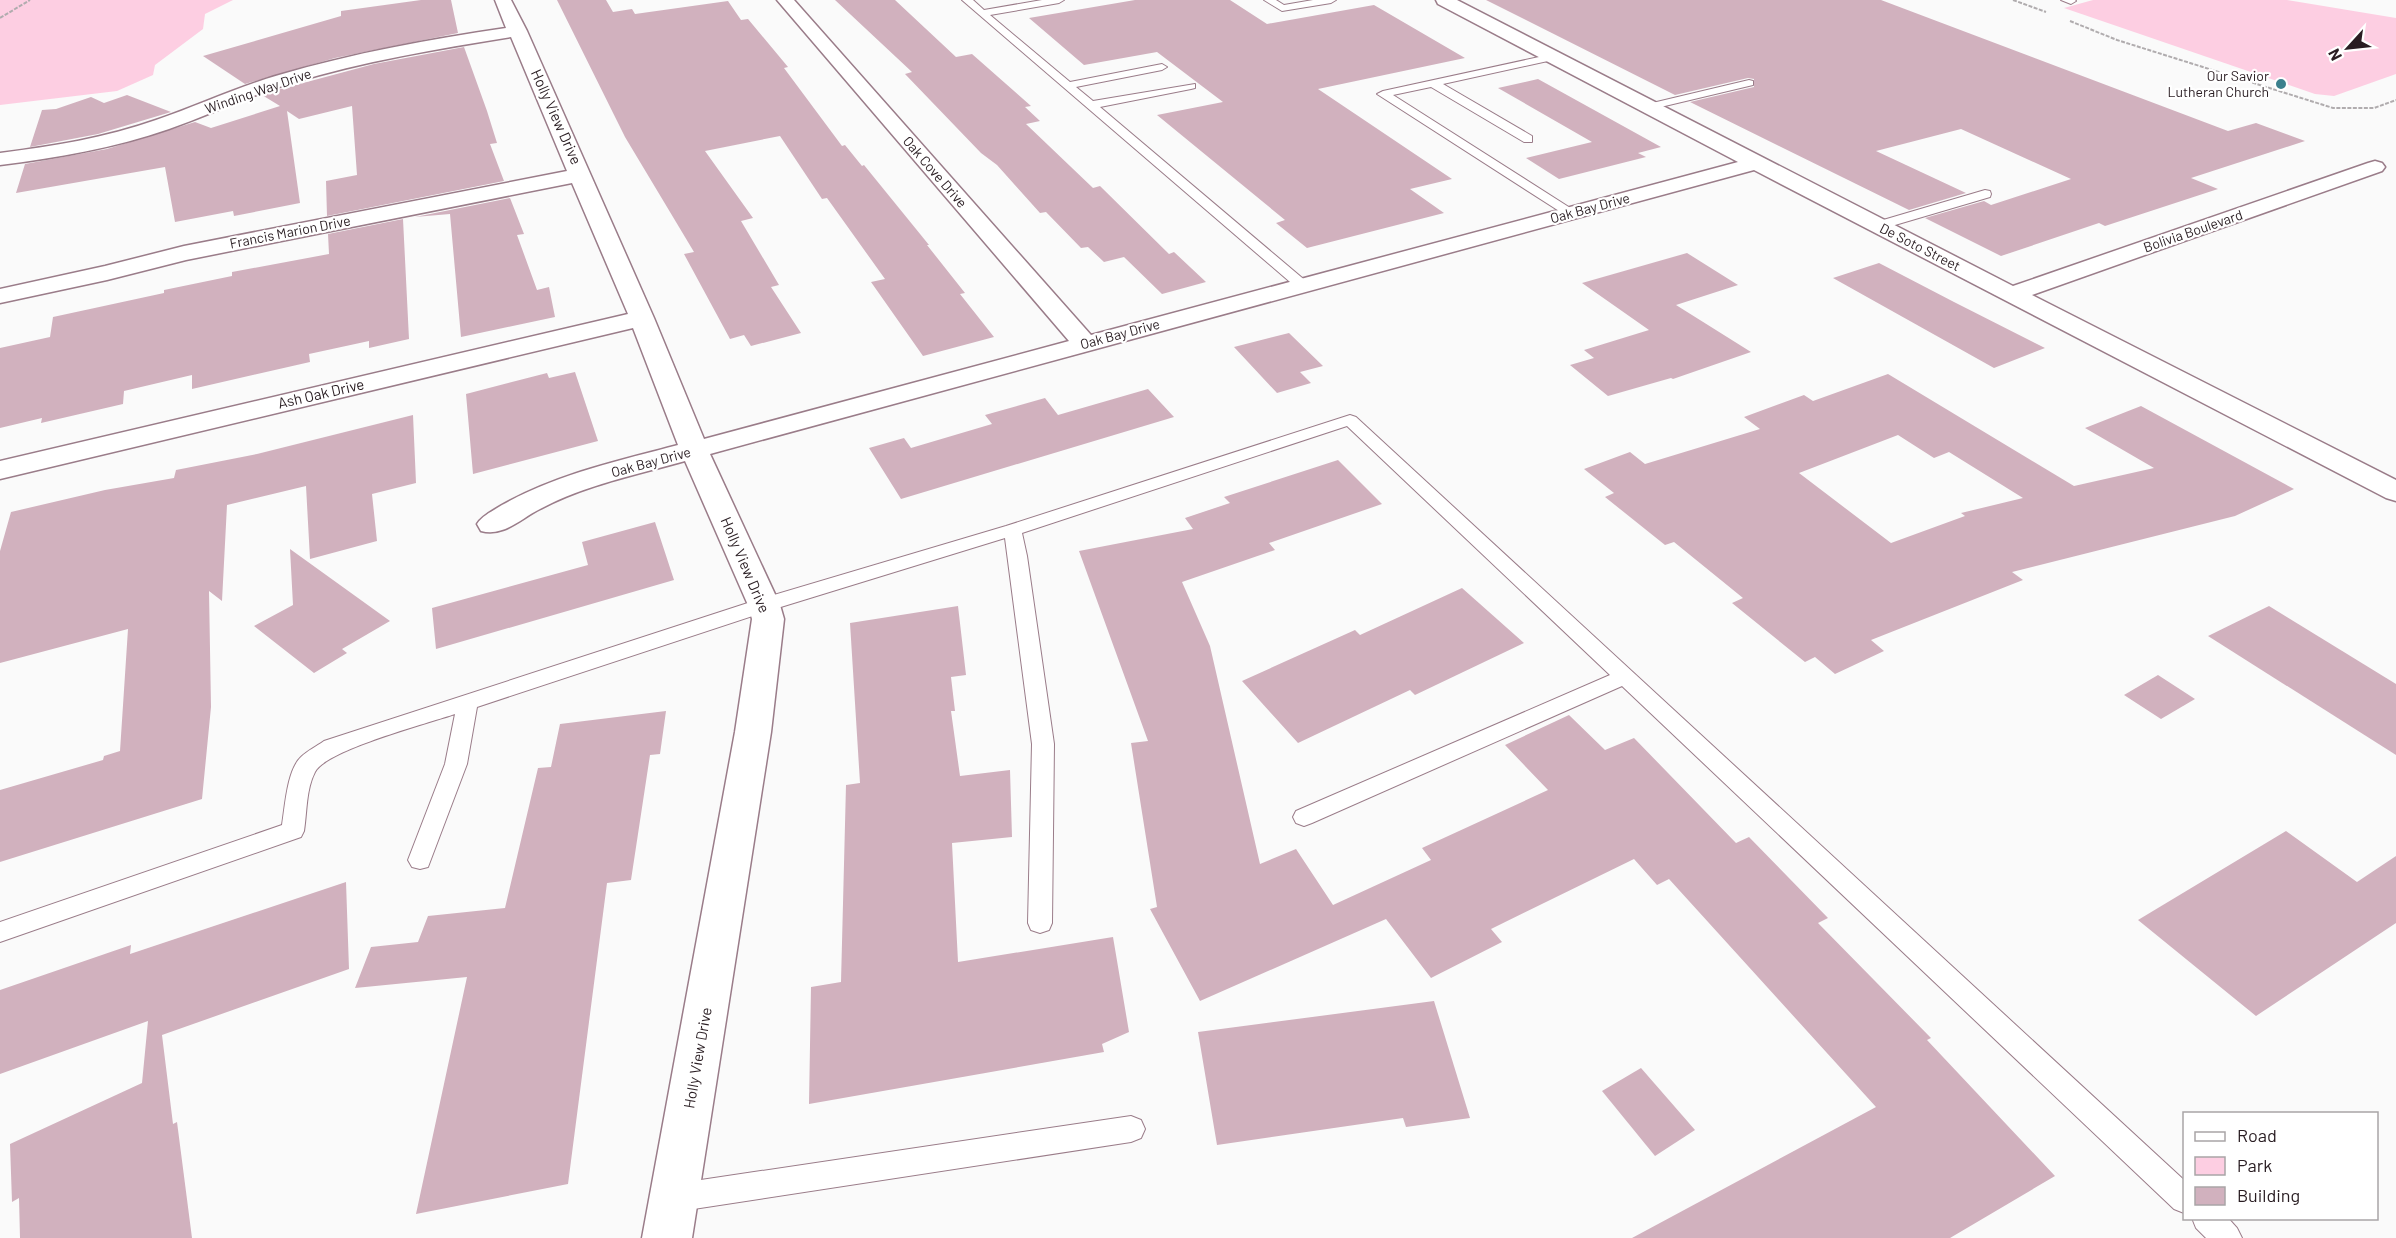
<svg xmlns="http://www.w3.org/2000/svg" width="2396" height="1238" viewBox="0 0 2396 1238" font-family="Barlow,sans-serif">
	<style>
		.green { fill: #fdcee2 }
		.building { fill: #d1b1be; fill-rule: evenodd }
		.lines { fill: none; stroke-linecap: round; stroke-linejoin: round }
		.service-casing { stroke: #9a7c89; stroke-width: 2 }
		.minor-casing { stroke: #9a7c89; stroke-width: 3 }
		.path { stroke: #b0acae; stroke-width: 2; stroke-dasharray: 4 1.5; stroke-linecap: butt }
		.service { fill: #fff; fill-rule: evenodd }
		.minor { fill: #fff; fill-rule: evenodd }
		.poi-dot { fill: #3b808d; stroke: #fff; stroke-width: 2 }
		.labels { text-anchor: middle; stroke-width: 4.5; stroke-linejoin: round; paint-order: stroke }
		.far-poi-label { font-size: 14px; fill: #291d22; stroke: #fff; text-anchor: end }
		.far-street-label { font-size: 14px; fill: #291d22; stroke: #fff }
		.street-label { font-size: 15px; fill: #291d22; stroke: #fff }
	</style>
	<rect width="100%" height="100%" fill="#fafafa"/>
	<!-- green -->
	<g class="green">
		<polygon points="0,0 233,0 205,14 203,29 155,65 153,75 117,91 0,105"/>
		<polygon points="2093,0 2287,0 2396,18 2396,74 2334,96 2315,94 2064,8"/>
	</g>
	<!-- building -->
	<g class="building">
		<polygon points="421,0 451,0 458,33 335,58 245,84 203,56 341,16 341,11"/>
		<polygon points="557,0 606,0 613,12 632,9 635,14 728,1 741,20 748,19 788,67 784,68 842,146 845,145 862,166 864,165 929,245 927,245 965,293 960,294 994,337 923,356 871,282 885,279 827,198 822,199 780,136 705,151 753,218 741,221 779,285 771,287 801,333 751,346 744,335 730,339 684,254 694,252 625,137"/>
		<polygon points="835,0 895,0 956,57 972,54 1031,106 1025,107 1040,121 1026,124 1093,188 1100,186 1169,254 1174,252 1206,282 1162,294 1124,257 1104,262 1088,247 1081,248 1046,212 1040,213 997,165 981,153 905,74 912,72"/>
		<polygon points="1135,0 1230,0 1267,24 1374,5 1465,58 1318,89 1452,179 1410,189 1444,213 1307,248 1276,223 1285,220 1157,115 1223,102 1157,52 1084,65 1029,18"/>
		<polygon points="1486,0 1881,0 2228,131 2256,123 2305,141 2191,178 2218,189 2105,226 2099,223 2001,256 1925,218 1984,201 1991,205 2071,179 1961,129 1876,151 1966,193 1909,210 1690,102 1754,87 1754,79 1748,78 1675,95"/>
		<polygon points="464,47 487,111 497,143 490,144 504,181 327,216 326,181 357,175 352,106 299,119 287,111 300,203 234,216 233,211 175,222 165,167 16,193 25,164 107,149 195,122 211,128 280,106 262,95 277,90 374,64"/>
		<polygon points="1538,79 1661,147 1638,153 1646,157 1559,179 1526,158 1592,142 1498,88"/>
		<polygon points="127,95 171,112 98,134 30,147 42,110 56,109 91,97 104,103"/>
		<polygon points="510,198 524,234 517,235 537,290 549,287 555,317 461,337 450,214 415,217"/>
		<polygon points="403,219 409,339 369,348 369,341 309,354 310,362 192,389 192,375 124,391 123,404 41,423 42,418 0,428 0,348 50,337 53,317 164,293 164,290 232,276 232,272 329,254 328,234"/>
		<polygon points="1687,253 1738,285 1676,305 1751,352 1673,379 1671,378 1608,396 1570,365 1594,358 1584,350 1649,330 1582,283"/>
		<polygon points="1879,263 1954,302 2045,348 1994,368 1833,278"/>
		<polygon points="1289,333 1323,366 1300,372 1311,383 1277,393 1234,347"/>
		<polygon points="575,372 598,441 473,474 466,394 547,373 549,378"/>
		<path d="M 1888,374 L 2074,486 L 2154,468 L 2085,428 L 2141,406 L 2294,489 L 2235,516 L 2012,572 L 2023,580 L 1871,640 L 1884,651 L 1835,674 L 1815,657 L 1805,662 L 1732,603 L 1743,598 L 1674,542 L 1665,545 L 1605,497 L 1614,493 L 1584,469 L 1630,452 L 1645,464 L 1760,429 L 1744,417 L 1804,395 L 1813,401 ZM 1898,435 L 1934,458 L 1949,452 L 2023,498 L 1961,513 L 1965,516 L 1891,543 L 1799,473 Z"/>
		<polygon points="1148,389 1174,417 901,499 869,448 904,438 911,448 992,424 985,415 1045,398 1058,415"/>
		<polygon points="413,415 416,483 372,494 377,541 310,559 306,486 227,505 222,601 209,591 211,707 202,799 0,862 0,790 103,760 104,756 120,751 128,629 0,663 0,551 11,512 105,490 174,478 176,470 257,454"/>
		<polygon points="1338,460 1382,504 1269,543 1275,550 1182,582 1210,646 1260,864 1296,849 1333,905 1431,860 1422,848 1548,790 1505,745 1569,715 1605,750 1634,738 1736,843 1749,837 1828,918 1818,923 1931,1038 1927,1040 2055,1176 1950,1238 1632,1238 1876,1107 1669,879 1657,885 1634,859 1491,929 1502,942 1431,978 1386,919 1200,1001 1150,909 1157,907 1131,743 1148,741 1079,551 1193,529 1185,518 1230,503 1224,497"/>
		<polygon points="655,522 674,580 436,649 432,608 588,565 582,542"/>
		<polygon points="290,549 390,621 342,649 347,653 314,673 254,626 293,605"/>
		<polygon points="1462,588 1524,643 1415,695 1410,690 1298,743 1242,681 1355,630 1360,635"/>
		<polygon points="958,606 966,675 951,677 955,711 951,711 960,776 1010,770 1012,837 952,843 958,962 1113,937 1129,1032 1102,1044 1104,1052 809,1104 811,987 841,982 846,785 860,783 850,623"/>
		<polygon points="2269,606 2396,684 2396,755 2208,636"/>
		<polygon points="2158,675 2195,699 2161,719 2124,695"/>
		<polygon points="666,711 660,754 650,755 631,880 607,883 568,1184 416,1214 467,977 355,988 371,947 418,942 428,916 505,908 538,768 551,767 560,724"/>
		<polygon points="2286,831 2357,882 2396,856 2396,923 2256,1016 2138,920"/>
		<polygon points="346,882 349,969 162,1035 173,1124 177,1122 192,1238 20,1238 19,1198 12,1202 10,1144 142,1083 148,1021 0,1074 0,990 131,945 130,954"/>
		<polygon points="1434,1001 1470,1118 1406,1127 1403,1118 1217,1145 1198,1032"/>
		<polygon points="1641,1068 1695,1130 1655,1156 1602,1091"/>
	</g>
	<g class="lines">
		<!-- service casing -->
		<g class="service-casing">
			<g id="service">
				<polygon points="962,0 973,0 984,10 1042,0 1064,0 1059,3 990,15 1070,82 1162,64 1167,67 1162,70 1076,87 1093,101 1195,84 1195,88 1191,89 1100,107 1307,282 1309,285 1307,288 1297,288"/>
				<polygon points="1264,0 1276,0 1284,5 1313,0 1336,0 1331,3 1282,11"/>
				<polygon points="2061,0 2075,0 2076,1 2071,4"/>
				<polygon points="1553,54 1557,55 1557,59 1443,84 1532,136 1532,142 1524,142 1431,87 1393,95 1575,211 1577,214 1575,217 1570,218 1377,94 1383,91"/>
				<polygon points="1749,80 1753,81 1753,85 1648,110 1642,107 1644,105"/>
				<polygon points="1985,190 1990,191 1991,194 1990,197 1878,230 1871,226 1873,223"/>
				<path d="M 1350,415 L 1356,417 L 2184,1180 L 2184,1213 L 2174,1209 L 1622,686 L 1312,823 L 1304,826 L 1296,823 L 1293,817 L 1296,811 L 1610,675 L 1347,426 L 1022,533 L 1027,556 L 1054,744 L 1052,923 L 1049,930 L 1040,933 L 1031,930 L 1028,923 L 1032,744 L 1005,538 L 771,610 L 477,707 L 467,764 L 428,867 L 420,869 L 412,867 L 408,860 L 445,764 L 455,714 C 429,723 326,750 315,772 C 306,789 307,812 304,831 L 301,837 L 0,942 L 0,922 L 282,825 C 285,807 287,770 301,757 C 307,751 317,746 324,741 L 757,600 L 1006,526 Z"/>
				<polygon points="1131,1116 1141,1120 1145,1129 1141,1138 1131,1142 674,1212 664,1208 660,1198 664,1188 674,1184"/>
				<polygon points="2192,1218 2228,1218 2237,1228 2242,1238 2206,1238 2196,1228"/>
			</g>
		</g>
		<!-- minor casing -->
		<g class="minor-casing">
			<path id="minor" d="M 495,0 L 511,0 L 527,31 L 654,318 L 704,439 L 1069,341 L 777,0 L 794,0 L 1091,335 L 1738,162 L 1438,4 L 1436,0 L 1457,0 L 2013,286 L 2368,163 L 2375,161 L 2382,163 L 2385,167 L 2382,171 L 2032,295 L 2396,480 L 2396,501 L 2386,498 L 1754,170 L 710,454 L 780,605 L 784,619 L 771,732 L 692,1238 L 642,1238 L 735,732 L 752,619 L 748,605 L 685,461 C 636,475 585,485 540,509 C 520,519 504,537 481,531 L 477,524 C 483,515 493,511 502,505 C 557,474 618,461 678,445 L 633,328 L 0,479 L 0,461 L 628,314 L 572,183 L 186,260 L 107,280 L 0,303 L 0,289 L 105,266 L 184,246 L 567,171 L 511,37 C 437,49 364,61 292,83 C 250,95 210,115 169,129 C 114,148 57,158 0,165 L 0,153 C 53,146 105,138 156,120 C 197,106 237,87 279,75 C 354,53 430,39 506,28 Z"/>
		</g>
		<!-- path -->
		<g class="path">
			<polyline points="2013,0 2046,12"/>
			<polyline points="0,18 30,0"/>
			<polyline points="2070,21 2117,40 2333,108 2374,108 2396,100"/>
		</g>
		<!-- service -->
		<use href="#service" class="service"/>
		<!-- minor -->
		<use href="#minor" class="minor"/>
	</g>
	<!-- markers -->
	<circle class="poi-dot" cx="2281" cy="84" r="6"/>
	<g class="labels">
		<!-- far-poi labels -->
		<g class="far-poi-label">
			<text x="2269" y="81">Our Savior<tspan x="2269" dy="16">Lutheran Church</tspan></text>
		</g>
		<!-- far-street labels -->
		<g class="far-street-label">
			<text transform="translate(258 91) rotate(-19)" y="5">Winding Way Drive</text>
			<text transform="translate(935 172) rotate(49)" y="5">Oak Cove Drive</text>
			<text transform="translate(1590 208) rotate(-15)" y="5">Oak Bay Drive</text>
			<text transform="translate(2193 231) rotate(-19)" y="5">Bolivia Boulevard</text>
			<text transform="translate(290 232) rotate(-11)" y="5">Francis Marion Drive</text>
			<text transform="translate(1920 247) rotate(27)" y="5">De Soto Street</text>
			<text transform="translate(1120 334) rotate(-15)" y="5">Oak Bay Drive</text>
			<text transform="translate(651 462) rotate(-15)" y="5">Oak Bay Drive</text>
		</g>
		<!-- street labels -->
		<g class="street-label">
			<text transform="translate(556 117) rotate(66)" y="5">Holly View Drive</text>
			<text transform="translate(321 394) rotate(-13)" y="5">Ash Oak Drive</text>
			<text transform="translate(745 565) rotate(67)" y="5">Holly View Drive</text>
			<text transform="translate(698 1058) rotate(-80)" y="5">Holly View Drive</text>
		</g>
	</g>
	<!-- legend -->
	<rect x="2183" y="1112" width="195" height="108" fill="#ffffff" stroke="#a9a5a7" stroke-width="1.5"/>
	<rect x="2195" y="1132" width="30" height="9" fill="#ffffff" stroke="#a9a5a7" stroke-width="1.5"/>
	<text x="2237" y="1142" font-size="18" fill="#291d22">Road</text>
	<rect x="2195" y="1157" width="30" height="18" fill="#fdcee2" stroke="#a9a5a7" stroke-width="1.5"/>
	<text x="2237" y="1172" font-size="18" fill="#291d22">Park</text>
	<rect x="2195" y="1187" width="30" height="18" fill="#d1b1be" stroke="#a9a5a7" stroke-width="1.5"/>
	<text x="2237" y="1202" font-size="18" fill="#291d22">Building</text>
	<!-- north arrow -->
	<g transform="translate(2348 48) rotate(243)" stroke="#ffffff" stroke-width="4.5" paint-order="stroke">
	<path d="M0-4.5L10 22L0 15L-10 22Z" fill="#291d22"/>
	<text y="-9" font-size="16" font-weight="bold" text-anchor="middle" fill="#291d22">N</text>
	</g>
</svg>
